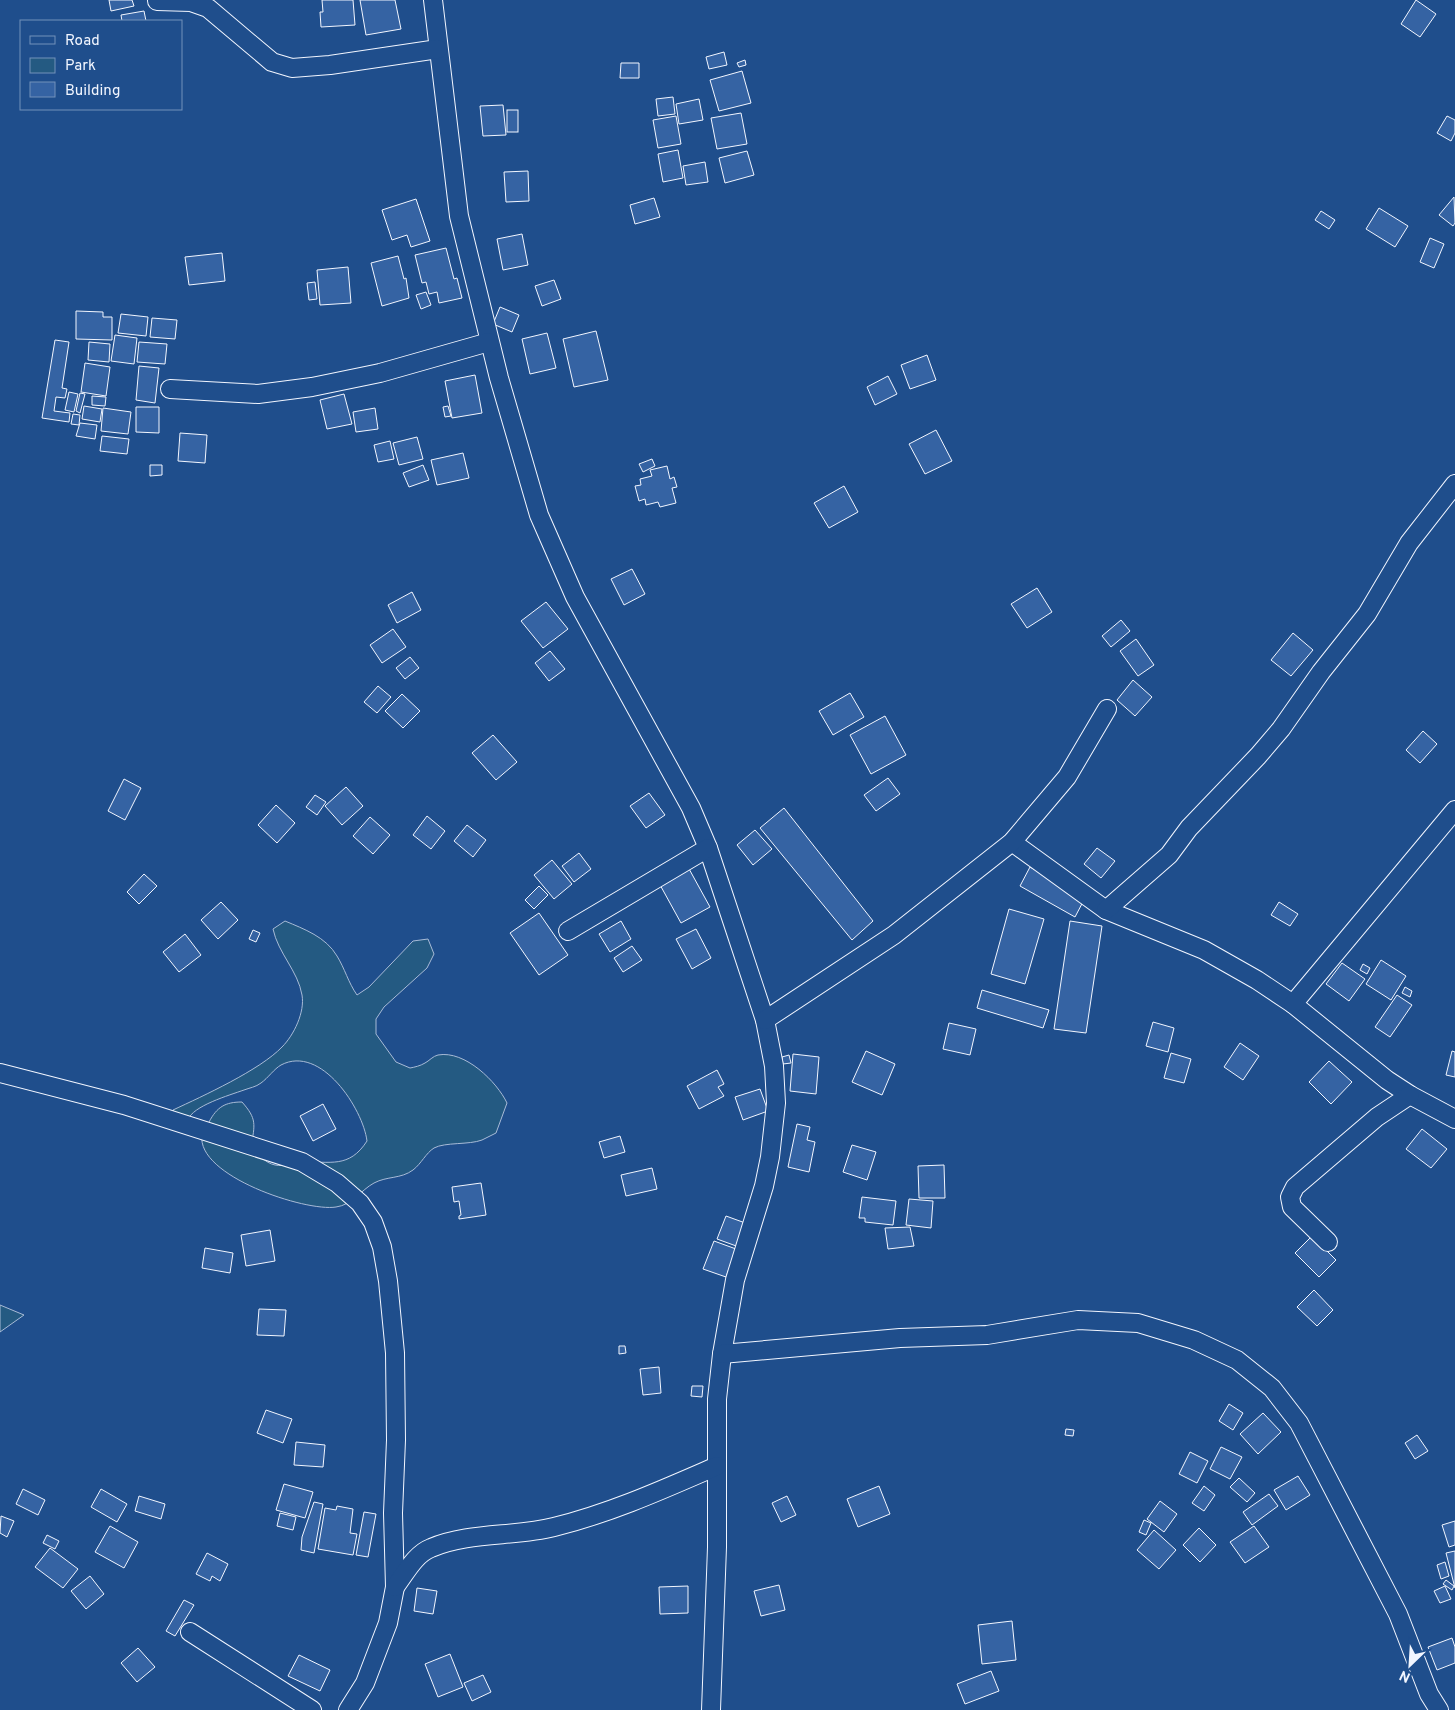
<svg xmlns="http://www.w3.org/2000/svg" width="1455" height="1710" viewBox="0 0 1455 1710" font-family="Overpass,sans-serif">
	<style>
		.green { fill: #245a82; stroke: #a8bbd7 }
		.building { fill: #3563a3; stroke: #f2f6ff }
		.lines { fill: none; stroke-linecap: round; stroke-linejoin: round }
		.minor-casing { stroke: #f2f6ff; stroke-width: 20 }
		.minor { stroke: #1f4e8c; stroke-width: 18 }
	</style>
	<rect width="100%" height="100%" fill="#1f4e8c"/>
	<!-- green -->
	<g class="green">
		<path d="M 285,921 C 304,929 326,937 337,956 C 345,969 348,982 357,995 L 369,987 L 413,941 L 428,939 L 434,954 L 427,968 L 384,1007 L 376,1019 L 376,1034 L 396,1062 L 410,1068 C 415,1067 420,1066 425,1063 C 429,1061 433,1056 438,1055 C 465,1050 497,1082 507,1103 L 496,1133 C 491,1135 487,1138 482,1140 C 469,1145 445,1142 434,1148 C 426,1153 421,1164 413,1170 C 401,1179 387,1176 374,1183 C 361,1190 352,1205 336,1207 C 306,1212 196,1176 202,1135 C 203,1131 207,1126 209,1122 C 217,1107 225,1102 242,1102 C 257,1119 255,1124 251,1147 C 258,1154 265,1163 275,1165 C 285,1167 293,1163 302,1162 C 330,1161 349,1169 367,1141 C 363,1109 321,1044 281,1065 C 274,1069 268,1078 261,1083 C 256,1087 249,1088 244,1090 C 230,1095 192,1106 188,1120 L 179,1121 L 173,1110 C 203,1096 260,1070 282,1047 C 294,1035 305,1012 302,995 C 298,971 278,953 273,929 Z"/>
		<polygon points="0,1305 24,1315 0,1332"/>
	</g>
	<!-- building -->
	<g class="building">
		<polygon points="109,0 132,0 134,6 111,11"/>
		<polygon points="322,0 353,0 355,25 321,27 320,12 323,12"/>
		<polygon points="360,0 395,0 401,29 366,35"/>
		<polygon points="1416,0 1436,14 1420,37 1401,24"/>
		<polygon points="144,11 146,21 122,21 121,15"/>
		<polygon points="724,52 727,65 709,69 706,57"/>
		<polygon points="745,60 746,65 739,67 737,63"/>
		<polygon points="621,63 639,63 639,78 620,78"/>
		<polygon points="742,71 751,103 719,111 710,80"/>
		<polygon points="673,97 675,114 658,116 656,99"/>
		<polygon points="699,99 703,120 679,124 676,104"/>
		<polygon points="503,105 506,135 483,136 480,106"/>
		<rect x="507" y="110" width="11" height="22"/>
		<polygon points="741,113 747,144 717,149 711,118"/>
		<polygon points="676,116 681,144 658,148 653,120"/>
		<polygon points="1447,116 1455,120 1455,133 1451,141 1437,133"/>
		<polygon points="678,150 683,178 663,182 658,154"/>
		<polygon points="747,151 754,175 725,183 719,158"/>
		<polygon points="705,162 708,182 686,185 683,166"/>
		<polygon points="528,171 529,201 506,202 504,172"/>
		<polygon points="1454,197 1455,223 1453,226 1439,215"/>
		<polygon points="654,198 660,217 635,224 630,205"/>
		<polygon points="416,199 430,241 411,247 407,235 392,240 382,210"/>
		<polygon points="1379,208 1408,226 1395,247 1366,229"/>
		<polygon points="1321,211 1335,220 1329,229 1315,220"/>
		<polygon points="522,234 528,265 503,270 497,239"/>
		<polygon points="1430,238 1444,244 1434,268 1420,262"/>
		<polygon points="446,248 454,279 457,278 462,298 439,303 437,292 429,294 426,282 422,283 415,255"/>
		<polygon points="222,253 225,281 189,285 185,257"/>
		<polygon points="398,256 404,279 406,278 409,298 382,306 371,263"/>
		<polygon points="348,267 351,303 320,305 317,270"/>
		<polygon points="554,280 561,299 542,306 535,286"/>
		<polygon points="315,282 317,299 309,300 307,283"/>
		<polygon points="426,292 431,305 421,309 416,295"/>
		<polygon points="500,307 519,315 512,332 493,324"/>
		<polygon points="76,311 103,312 103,317 112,317 112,340 76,339"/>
		<polygon points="121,314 148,317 146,336 118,333"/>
		<polygon points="152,318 177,320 175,339 150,337"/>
		<polygon points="596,331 608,380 574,387 563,339"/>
		<polygon points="547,333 556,368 530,374 522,339"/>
		<polygon points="115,335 137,338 134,364 111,361"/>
		<polygon points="55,340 69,342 62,388 67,389 65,398 56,397 54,411 70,413 69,422 42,418"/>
		<polygon points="89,342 110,344 109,362 88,360"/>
		<polygon points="139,342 167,344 165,364 137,362"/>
		<polygon points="927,355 936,380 910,389 901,365"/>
		<polygon points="85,363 110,367 106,396 81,392"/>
		<polygon points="139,366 159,368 155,403 136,400"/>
		<polygon points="475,375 482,413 452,418 445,381"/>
		<polygon points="888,376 897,394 875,405 867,387"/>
		<polygon points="69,392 78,394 74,412 65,410"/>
		<polygon points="80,393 85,394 80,413 76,411"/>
		<polygon points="344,394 352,424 327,429 320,400"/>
		<polygon points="92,396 106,397 105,406 92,405"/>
		<polygon points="84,406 102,409 100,422 82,419"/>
		<polygon points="448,406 451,416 445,417 443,407"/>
		<polygon points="136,407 159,407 159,433 136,432"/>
		<polygon points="103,408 131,412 128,434 101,431"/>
		<polygon points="375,408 378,429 356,432 353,412"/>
		<polygon points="73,414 80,415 79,425 71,424"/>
		<polygon points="80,423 97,425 95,439 76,436"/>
		<polygon points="936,430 952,461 925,474 909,444"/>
		<polygon points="180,433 207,435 205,463 178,461"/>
		<polygon points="102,436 129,439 127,454 100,451"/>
		<polygon points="417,437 423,459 399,465 393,443"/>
		<polygon points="390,441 394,459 378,462 374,445"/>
		<polygon points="463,453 469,478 437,485 431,460"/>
		<polygon points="652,459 655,466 643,472 639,464"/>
		<polygon points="150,465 162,465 162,475 150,476"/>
		<polygon points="423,465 429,480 409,487 403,473"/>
		<polygon points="667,466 670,479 674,477 677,487 672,488 676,503 660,507 658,502 646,505 645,499 639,501 635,486 641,485 640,479 652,476 650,470"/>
		<polygon points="844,486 858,512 829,528 814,503"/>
		<polygon points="632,569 645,594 624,605 611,579"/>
		<polygon points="1037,588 1052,612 1027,628 1011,604"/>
		<polygon points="412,592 421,610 397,623 388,605"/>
		<polygon points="546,602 568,629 543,648 521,621"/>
		<polygon points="1121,620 1130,631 1111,647 1102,636"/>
		<polygon points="393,629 406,647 382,663 370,645"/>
		<polygon points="1293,633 1313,650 1291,676 1271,660"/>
		<polygon points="1136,639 1154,665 1138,676 1120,651"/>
		<polygon points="550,651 565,669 549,681 535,663"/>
		<polygon points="410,657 419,668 405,679 396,668"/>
		<polygon points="1133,680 1152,697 1135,716 1117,700"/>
		<polygon points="378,686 391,697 377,713 364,702"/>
		<polygon points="850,693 864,717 833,735 819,711"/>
		<polygon points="402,694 420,711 403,728 385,711"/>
		<polygon points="885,716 906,755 871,774 850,735"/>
		<polygon points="1423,731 1437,744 1420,763 1406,750"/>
		<polygon points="493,735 517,762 496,780 472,753"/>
		<polygon points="888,778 900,794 876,811 864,795"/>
		<polygon points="124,779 141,788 125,820 108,811"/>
		<polygon points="346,787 363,806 342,825 325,806"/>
		<polygon points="649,793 665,815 646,828 630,806"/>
		<polygon points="315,795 326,802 317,815 306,807"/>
		<polygon points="276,805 295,823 277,843 258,825"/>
		<polygon points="784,808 873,921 852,940 760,828"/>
		<polygon points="427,816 445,831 431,849 413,835"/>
		<polygon points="370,817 390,835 373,854 353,836"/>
		<polygon points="467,825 486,840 473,857 454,841"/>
		<polygon points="755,830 772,849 753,865 737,845"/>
		<polygon points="1097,848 1115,861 1101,878 1084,864"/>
		<polygon points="579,853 591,869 574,882 562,866"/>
		<polygon points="552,860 572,884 554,899 534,875"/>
		<polygon points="688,867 710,907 681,923 659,883"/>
		<polygon points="1030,867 1085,898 1075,917 1020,886"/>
		<polygon points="144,874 157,886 139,904 127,892"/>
		<polygon points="539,886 548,895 534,909 525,900"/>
		<polygon points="221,902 238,920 218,939 201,920"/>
		<polygon points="1279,902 1298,914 1290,926 1271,915"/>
		<polygon points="1009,909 1044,919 1025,984 991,974"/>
		<polygon points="539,913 568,955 539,975 510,933"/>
		<polygon points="621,921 631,939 610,952 599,934"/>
		<polygon points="1070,921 1102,926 1086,1033 1054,1029"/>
		<polygon points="696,929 711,958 692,969 676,939"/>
		<polygon points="253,930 260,933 256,942 249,939"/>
		<polygon points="185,934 201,955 179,972 163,952"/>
		<polygon points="632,946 642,960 623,972 614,958"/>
		<polygon points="1381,960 1406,976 1391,1000 1366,984"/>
		<polygon points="1342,963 1365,979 1349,1001 1326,984"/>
		<polygon points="1363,964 1370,968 1367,974 1360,970"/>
		<polygon points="1405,987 1412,991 1410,997 1402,993"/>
		<polygon points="982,990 1049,1010 1043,1028 977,1008"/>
		<polygon points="1397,995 1412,1005 1390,1037 1375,1027"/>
		<polygon points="1153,1022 1174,1028 1168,1052 1146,1046"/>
		<polygon points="949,1023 976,1029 970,1055 943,1049"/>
		<polygon points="1240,1043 1259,1056 1243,1080 1224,1067"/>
		<polygon points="866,1051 895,1064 882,1095 852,1082"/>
		<polygon points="1452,1051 1455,1052 1455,1077 1446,1075"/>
		<polygon points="1171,1053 1191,1059 1184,1083 1164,1078"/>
		<polygon points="793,1054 819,1057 816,1094 790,1091"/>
		<polygon points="789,1055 791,1063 783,1064 782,1057"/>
		<polygon points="1329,1061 1352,1082 1331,1104 1309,1082"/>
		<polygon points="717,1070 724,1084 718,1087 724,1096 699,1109 687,1086"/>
		<polygon points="760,1089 768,1111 743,1120 735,1097"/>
		<polygon points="323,1104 336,1129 313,1141 300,1116"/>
		<polygon points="797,1124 810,1127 807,1140 815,1142 809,1172 788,1167"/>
		<polygon points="1422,1129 1447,1149 1431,1168 1406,1149"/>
		<polygon points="620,1136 625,1152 604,1158 599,1142"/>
		<polygon points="852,1145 876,1152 867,1180 843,1172"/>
		<polygon points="944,1165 945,1198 919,1198 918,1166"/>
		<polygon points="652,1168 657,1189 626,1196 621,1175"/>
		<polygon points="481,1183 486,1215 459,1219 459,1216 461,1215 459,1201 454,1202 452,1187"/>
		<polygon points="862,1197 896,1201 893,1225 865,1222 865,1218 859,1218"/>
		<polygon points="909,1199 933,1201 931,1228 906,1225"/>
		<polygon points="726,1216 748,1224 739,1247 717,1239"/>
		<polygon points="910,1227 914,1246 888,1249 885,1228"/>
		<polygon points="270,1230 275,1261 246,1266 241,1235"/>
		<polygon points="1312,1236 1336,1260 1319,1277 1295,1253"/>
		<polygon points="714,1241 736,1249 726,1277 703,1269"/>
		<polygon points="205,1248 233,1253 230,1273 202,1268"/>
		<polygon points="1314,1290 1333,1310 1317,1326 1297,1307"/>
		<polygon points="259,1309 286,1310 284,1336 257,1335"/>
		<polygon points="619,1346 625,1346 626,1353 619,1354"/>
		<polygon points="659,1367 661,1393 643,1395 640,1369"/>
		<polygon points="692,1386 703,1386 702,1397 691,1396"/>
		<polygon points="1229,1404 1243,1413 1233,1430 1219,1421"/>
		<polygon points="266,1410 292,1419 283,1443 257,1433"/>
		<polygon points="1263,1413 1281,1432 1258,1454 1240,1434"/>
		<polygon points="1066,1429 1074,1430 1073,1436 1065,1435"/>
		<polygon points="1417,1435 1428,1451 1415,1459 1405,1443"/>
		<polygon points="296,1442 325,1445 323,1467 294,1465"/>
		<polygon points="1221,1447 1242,1457 1230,1479 1210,1469"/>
		<polygon points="1190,1452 1208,1461 1197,1483 1179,1474"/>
		<polygon points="1298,1476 1310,1495 1286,1510 1274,1490"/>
		<polygon points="1239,1478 1255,1493 1247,1502 1230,1487"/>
		<polygon points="284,1484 313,1492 305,1518 276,1510"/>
		<polygon points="879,1486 890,1514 858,1527 847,1499"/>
		<polygon points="1204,1486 1215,1495 1204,1511 1192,1503"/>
		<polygon points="23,1489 45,1500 38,1515 16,1504"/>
		<polygon points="101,1489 127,1504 117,1522 91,1507"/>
		<polygon points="1269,1494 1278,1506 1252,1525 1243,1512"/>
		<polygon points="139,1496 165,1504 161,1519 135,1511"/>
		<polygon points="787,1496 796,1515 781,1522 772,1503"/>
		<polygon points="1160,1501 1177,1514 1164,1532 1147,1519"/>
		<polygon points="314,1502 323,1504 314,1553 301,1550 302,1537"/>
		<polygon points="337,1506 353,1509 350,1533 357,1534 353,1555 318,1549 325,1508 336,1510"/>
		<polygon points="364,1512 376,1514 368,1557 356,1555"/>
		<polygon points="280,1513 296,1517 293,1530 277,1526"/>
		<polygon points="1,1516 14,1521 7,1537 0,1533"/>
		<polygon points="1144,1520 1151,1523 1146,1535 1139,1532"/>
		<polygon points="1455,1521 1455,1545 1449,1547 1442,1525"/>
		<polygon points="110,1526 138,1542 124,1568 95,1552"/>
		<polygon points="1254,1526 1269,1547 1245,1563 1230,1542"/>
		<polygon points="1199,1528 1216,1545 1200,1562 1183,1545"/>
		<polygon points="1154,1530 1176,1550 1159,1569 1137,1550"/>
		<polygon points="47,1535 59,1541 55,1549 43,1543"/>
		<polygon points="50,1548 78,1569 63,1588 35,1567"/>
		<polygon points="1455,1551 1455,1588 1446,1553"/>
		<polygon points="207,1553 228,1564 220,1581 212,1576 210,1581 196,1574"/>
		<polygon points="1445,1562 1449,1576 1441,1579 1437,1565"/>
		<polygon points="90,1576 104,1594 86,1609 71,1591"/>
		<polygon points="1446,1580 1454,1586 1452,1590 1443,1584"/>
		<polygon points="779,1585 785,1610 761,1616 754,1591"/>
		<polygon points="688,1586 688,1613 660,1614 659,1587"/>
		<polygon points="1445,1586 1451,1599 1440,1603 1434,1591"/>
		<polygon points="417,1588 437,1591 433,1614 414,1611"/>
		<polygon points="184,1600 194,1605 175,1636 166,1631"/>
		<polygon points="1012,1621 1016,1660 982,1664 978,1625"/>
		<polygon points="1452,1638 1455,1647 1455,1663 1437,1670 1428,1647"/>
		<polygon points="138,1648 155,1667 137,1682 121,1663"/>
		<polygon points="450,1654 463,1687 438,1697 425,1664"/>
		<polygon points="299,1655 330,1670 320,1691 288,1676"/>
		<polygon points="991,1671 999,1691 965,1704 957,1684"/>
		<polygon points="483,1675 491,1692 472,1701 464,1683"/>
	</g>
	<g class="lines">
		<!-- minor casing -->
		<g class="minor-casing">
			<g id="minor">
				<polyline points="433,0 459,216 499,378 539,515 575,597 691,808 708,848 765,1020 774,1066 776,1103 770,1157 764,1186 735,1280 722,1354 717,1399 717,1547 711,1710"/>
				<polyline points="157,1 191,2 208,8 272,62 292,68 330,65 438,49"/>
				<polyline points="170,389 258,394 312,387 380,373 489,342"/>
				<polyline points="1012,842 1106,910 1204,950 1257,980 1293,1004 1387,1080 1410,1095 1455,1119"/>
				<polyline points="1106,910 1169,855 1189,828 1258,756 1281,729 1321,672 1367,614 1409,543 1455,484"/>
				<polyline points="568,931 708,848"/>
				<polyline points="1293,1004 1455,810"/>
				<polyline points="765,1020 894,935 1012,842 1067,777 1107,709"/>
				<polyline points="0,1073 124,1105 302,1162 337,1183 360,1203 373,1222 382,1247 388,1281 395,1353 396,1440 393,1513 395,1587 388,1623 365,1683 348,1710"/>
				<polyline points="1328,1242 1292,1207 1290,1197 1295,1187 1377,1117 1410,1095"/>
				<polyline points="722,1354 900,1338 987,1335 1078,1320 1138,1323 1194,1340 1237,1360 1272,1388 1299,1423 1398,1614 1429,1694 1439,1710"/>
				<path d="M 395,1587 C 405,1574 415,1554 431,1548 C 469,1532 514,1537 554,1527 C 611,1513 664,1489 717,1466"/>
				<polyline points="190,1632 312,1710"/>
			</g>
		</g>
		<!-- minor -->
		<use href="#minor" class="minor"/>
	</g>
	<!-- legend -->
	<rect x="20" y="20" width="162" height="90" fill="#1f4e8c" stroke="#7391ba"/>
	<rect x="30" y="36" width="25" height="8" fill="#1f4e8c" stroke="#7391ba"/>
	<text x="65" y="45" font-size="15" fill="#f2f6ff">Road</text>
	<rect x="30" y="58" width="25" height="15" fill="#245a82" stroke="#7391ba"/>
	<text x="65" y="70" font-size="15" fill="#f2f6ff">Park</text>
	<rect x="30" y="82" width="25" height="15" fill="#3563a3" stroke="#7391ba"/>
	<text x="65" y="95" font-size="15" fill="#f2f6ff">Building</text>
	<!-- north arrow -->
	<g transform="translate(1410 1665) rotate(205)" stroke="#1f4e8c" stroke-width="4" paint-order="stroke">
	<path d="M0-4L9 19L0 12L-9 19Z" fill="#f2f6ff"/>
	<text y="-8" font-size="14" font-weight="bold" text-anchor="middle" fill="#f2f6ff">N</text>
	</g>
</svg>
